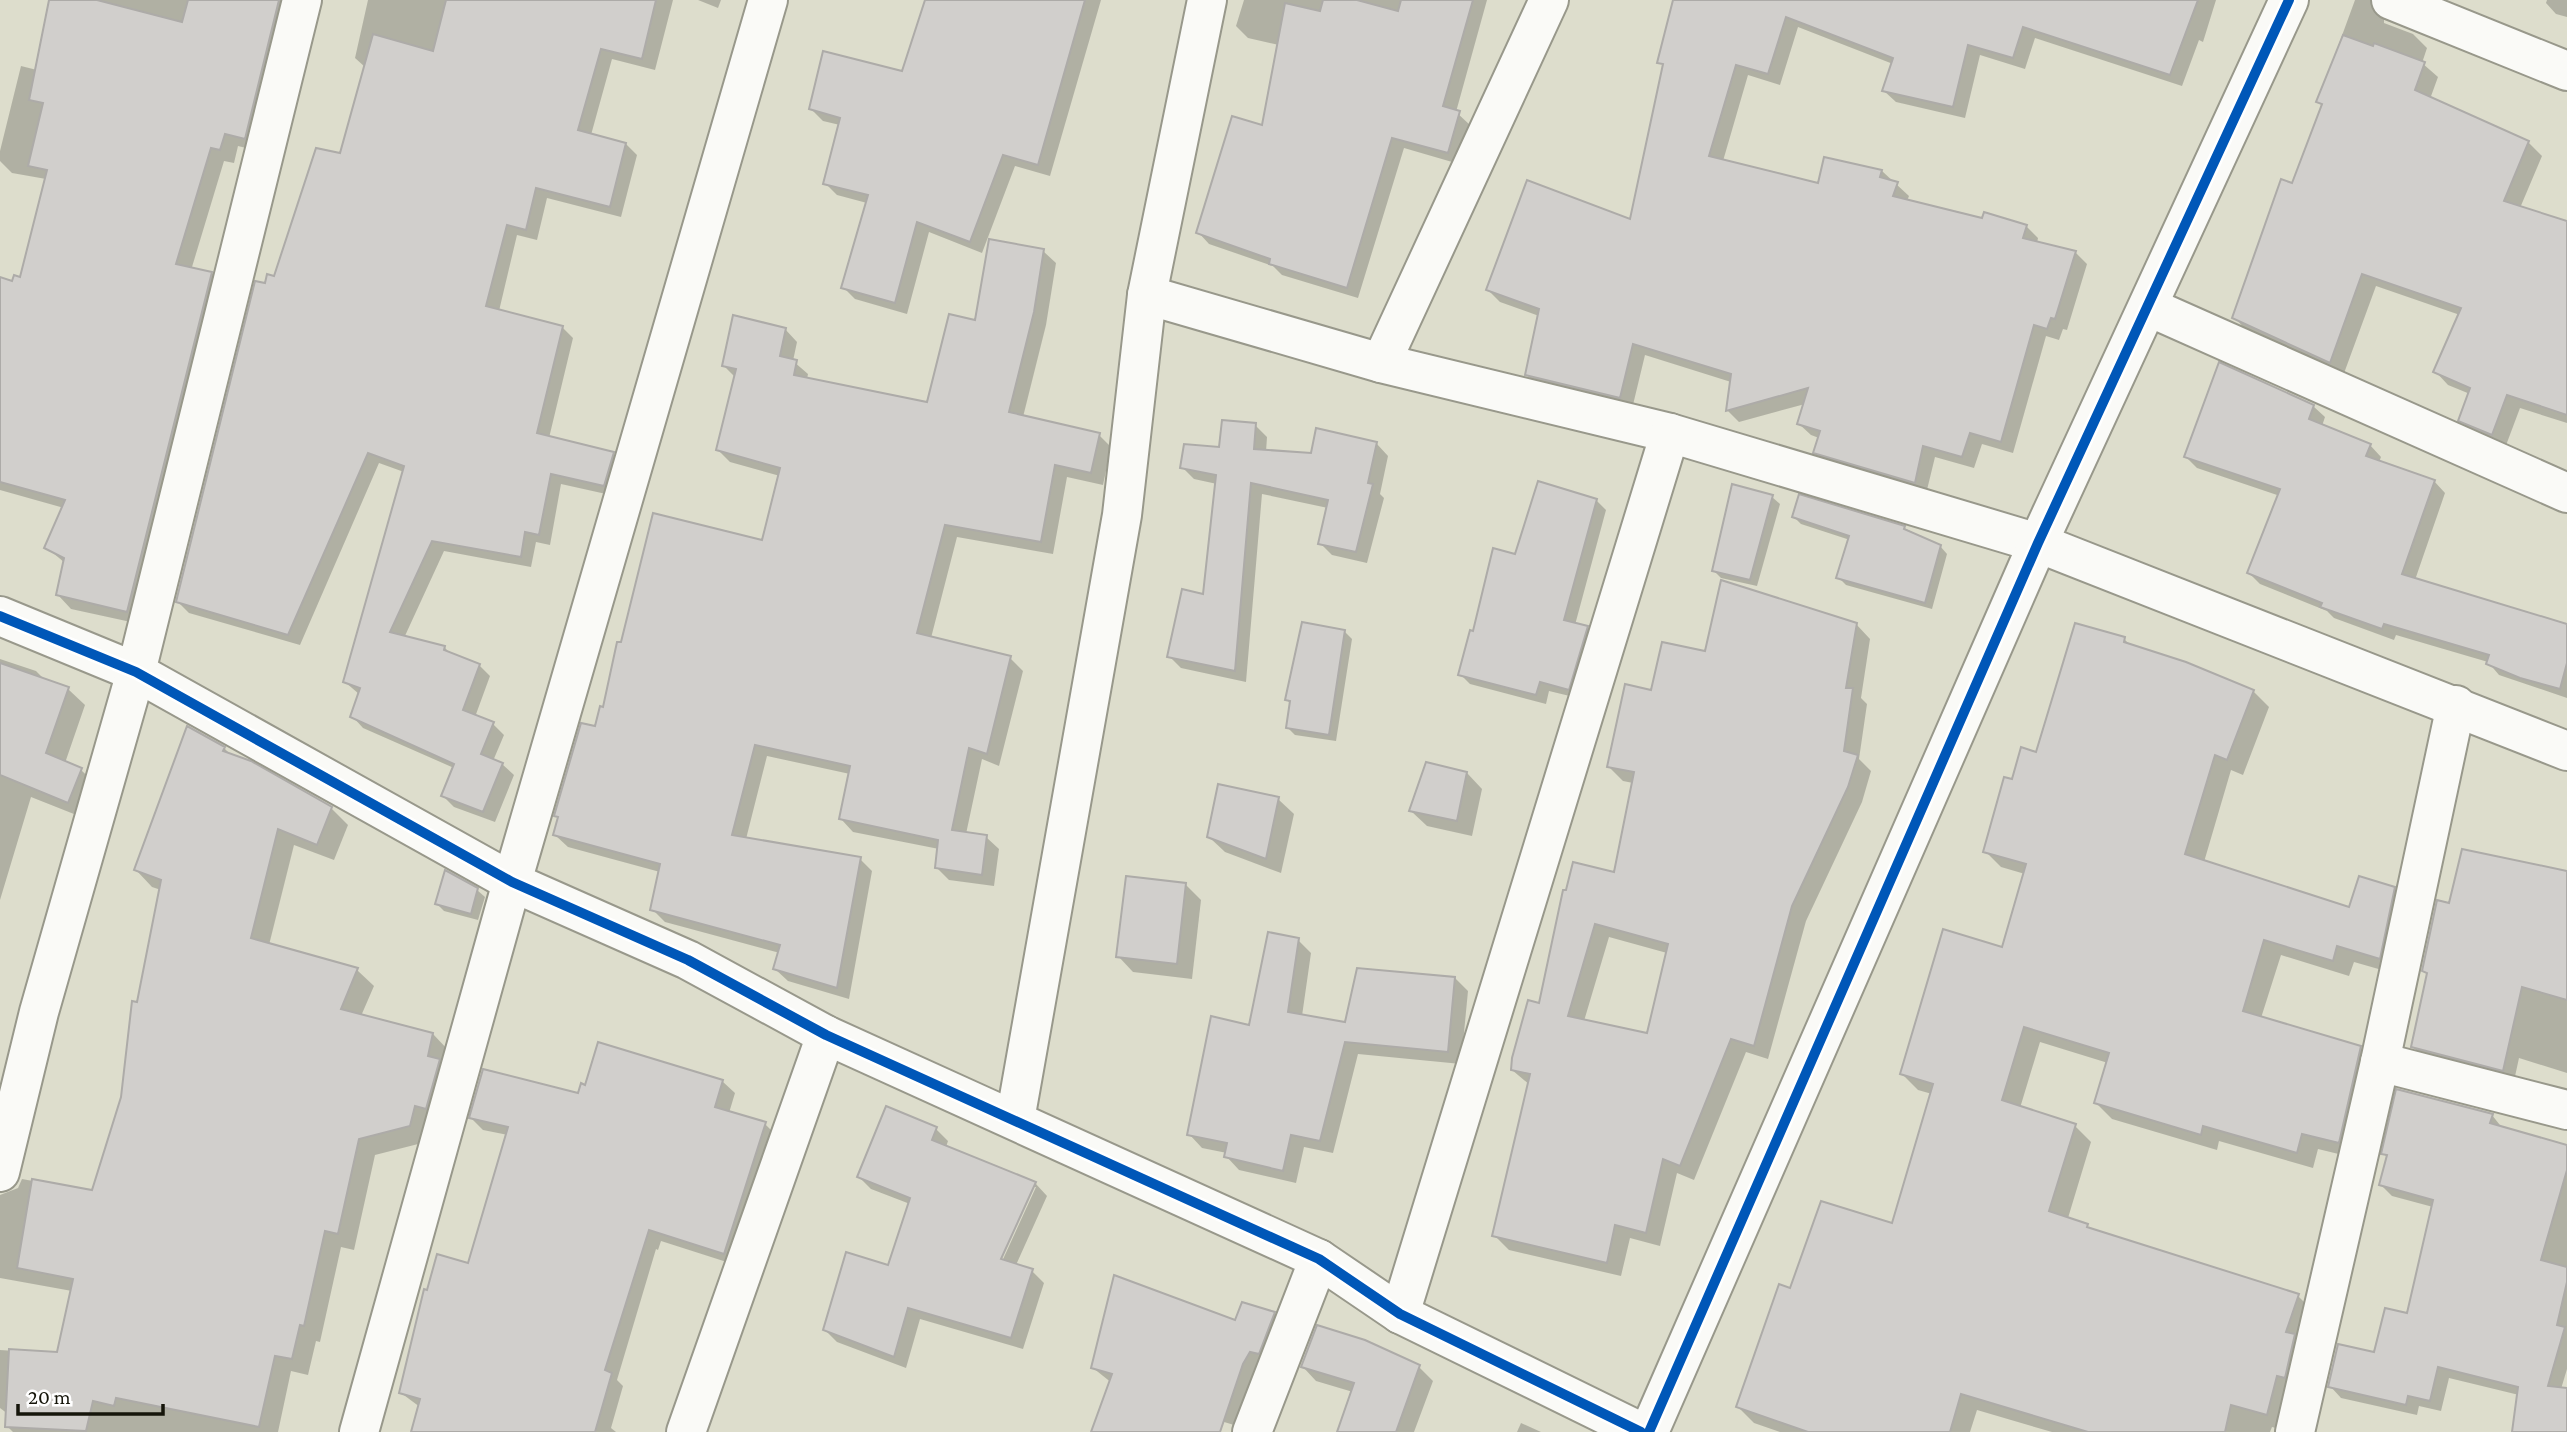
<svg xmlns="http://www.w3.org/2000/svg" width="2567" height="1432" viewBox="0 0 2567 1432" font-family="'Crimson Pro',serif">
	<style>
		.shadow { fill: #0003; fill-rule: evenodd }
		.building { fill: #d1cfcc; stroke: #adaba8; stroke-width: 2; fill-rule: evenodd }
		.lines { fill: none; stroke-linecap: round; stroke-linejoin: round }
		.minor-casing { stroke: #98988b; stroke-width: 42 }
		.minor { stroke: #fafaf7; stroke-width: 38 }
		.cycleway-casing { stroke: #fff; stroke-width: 15 }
		.cycleway { stroke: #0057b8; stroke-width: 10 }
	</style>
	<rect width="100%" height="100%" fill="#ddc"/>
	<!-- shadow -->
	<g class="shadow">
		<polygon points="50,0 281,0 285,4 258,151 238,146 234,163 224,161 192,267 212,273 225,287 140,624 71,609 58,595 65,563 46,547 64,508 0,490 0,279 14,283 21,279 46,179 12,173 0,161 0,151 21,66 37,70"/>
		<polygon points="368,0 673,0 655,70 612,59 591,135 626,144 637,155 621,217 547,198 537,240 517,235 499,311 562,327 573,338 549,438 613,454 624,465 615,496 561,484 550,545 536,542 531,567 444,551 404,638 445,648 452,655 479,665 490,676 475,717 493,724 504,735 493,761 502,764 514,775 495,822 454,807 443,796 454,768 363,728 352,716 359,694 345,682 404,472 379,463 300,645 189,613 178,602 267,285 276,278 341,155 365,67 355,58"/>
		<polygon points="698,0 721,0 718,8"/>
		<polygon points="927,0 1101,0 1050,176 1015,166 982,253 929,232 907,314 855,299 843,287 867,203 837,195 825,183 840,125 823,121 811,109 903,73"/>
		<polygon points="1244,0 1487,0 1456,112 1470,125 1459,164 1404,148 1358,298 1282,275 1273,266 1209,244 1198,232 1263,127 1279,45 1248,38 1236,26"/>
		<polygon points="1755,0 2216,0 2203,42 2199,40 2182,86 2035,38 2025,69 1980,55 1965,118 1896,102 1884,91 1893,64 1798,27 1780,85 1748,75 1723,161 1820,185 1882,171 1909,196 1907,201 1984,221 2026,226 2038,238 2037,243 2075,252 2087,264 2067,330 2063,329 2059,340 2046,336 2013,453 1982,444 1974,468 1935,457 1926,494 1827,464 1815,452 1819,438 1811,435 1799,424 1805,404 1739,422 1727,410 1731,382 1645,355 1632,409 1539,387 1527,375 1539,316 1500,302 1488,290 1631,222"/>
		<polygon points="2355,0 2388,0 2384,5 2384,23 2413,34 2427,48 2422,63 2438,77 2430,99 2528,142 2542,156 2520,208 2567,223 2567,423 2520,408 2505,448 2474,434 2460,420 2470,394 2448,385 2435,371 2460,315 2376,286 2343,376 2247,331 2234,317 2293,185 2323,107 2318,101"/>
		<polygon points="2547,0 2567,0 2567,17 2556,14 2546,3"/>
		<polygon points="1043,251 1056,263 1046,325 1023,417 1099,435 1111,447 1103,485 1067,477 1053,554 957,537 931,638 1010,658 1023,671 999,766 982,759 966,834 986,837 999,849 994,886 949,880 937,868 939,849 853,832 841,819 850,774 767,756 746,839 860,859 872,871 849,999 788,981 775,969 780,953 665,922 652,909 660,872 568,847 555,835 560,819 556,815 604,709 623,645 763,542 780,476 730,462 717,449 735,377 724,366 785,329 797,342 793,361 808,374 807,379 928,404 976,322"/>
		<polygon points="2313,406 2325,417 2322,426 2370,445 2381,457 2379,462 2434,481 2445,493 2415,580 2567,625 2567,698 2499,675 2488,662 2396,635 2394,640 2334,618 2327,611 2260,584 2249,573 2280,496 2197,468 2186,457"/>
		<polygon points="1255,425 1267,437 1266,452 1312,455 1377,444 1388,456 1380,494 1384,498 1367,563 1332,555 1320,543 1328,508 1262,494 1246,682 1181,668 1169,656 1205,596 1217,484 1194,479 1182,467 1221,449"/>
		<polygon points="1772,497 1780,504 1757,586 1721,578 1714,571"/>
		<polygon points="1596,500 1606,510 1575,625 1587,628 1597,638 1578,698 1549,691 1546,704 1470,684 1460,674 1474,633 1516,556"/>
		<polygon points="1794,517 1904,528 1940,546 1947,554 1932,609 1846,585 1838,577 1850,540 1801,524"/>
		<path d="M 1856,624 L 1870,639 L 1861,698 L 1867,704 L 1859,759 L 1871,771 L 1862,802 L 1806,921 L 1768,1059 L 1746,1052 L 1694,1180 L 1677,1173 L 1660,1246 L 1630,1238 L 1621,1276 L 1509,1250 L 1494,1235 L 1530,1085 L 1512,1070 L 1540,1005 L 1615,874 L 1633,783 L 1623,781 L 1609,767 L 1653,692 L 1707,654 ZM 1609,937 L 1667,953 L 1649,1035 L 1584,1021 Z"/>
		<polygon points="1344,631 1352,639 1336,741 1295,735 1288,728 1292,705 1287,700"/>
		<polygon points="2124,639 2132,647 2253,691 2269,707 2243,775 2231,770 2204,862 2350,910 2394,889 2410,905 2396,974 2354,962 2349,976 2281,955 2261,1018 2360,1047 2376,1063 2355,1158 2318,1149 2313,1168 2219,1141 2217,1150 2112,1119 2096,1103 2108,1063 2040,1042 2020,1108 2075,1126 2091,1142 2068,1218 2092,1231 2298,1296 2314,1312 2283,1430 2272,1427 2270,1432 2052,1432 1977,1410 1970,1432 1780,1432 1754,1423 1738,1407 1791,1290 1893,1225 1932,1094 1918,1090 1902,1074 2003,949 2025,874 2001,867 1985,851 2013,781"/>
		<polygon points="0,659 36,671 46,681 68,689 85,705 65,763 81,770 98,786 84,818 31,797 0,900"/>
		<polygon points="224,748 232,756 331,808 348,825 334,860 294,845 269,945 357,970 374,986 361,1016 433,1034 449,1051 426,1142 375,1155 354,1250 341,1247 320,1342 316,1341 308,1375 291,1371 278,1432 13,1432 7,1426 8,1414 0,1408 0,1350 59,1354 72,1291 0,1278 0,1195 18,1188 22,1179 93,1192 123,1097 161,890 152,887 136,870"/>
		<polygon points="1467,773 1482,789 1472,836 1427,826 1411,811"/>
		<polygon points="1278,799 1294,814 1281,873 1225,852 1209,837"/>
		<polygon points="2567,872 2567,1073 2519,1058 2514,1081 2424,1058 2413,1047 2428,975 2424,971 2450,906"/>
		<polygon points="1186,885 1201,900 1192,979 1133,972 1118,956"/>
		<polygon points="477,890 485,897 478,920 444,911 437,904"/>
		<polygon points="1298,940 1311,953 1302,1016 1347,1024 1455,978 1468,991 1461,1064 1358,1054 1333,1153 1304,1147 1296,1183 1239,1170 1226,1156 1227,1153 1202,1148 1189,1134"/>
		<polygon points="722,1081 735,1093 729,1113 765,1124 777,1136 736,1265 661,1241 658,1250 656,1249 617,1380 623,1386 611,1428 616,1432 413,1432 420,1407 401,1393 429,1292 470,1265 508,1135 483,1130 471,1118 580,1095"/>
		<path d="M 887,1108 L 936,1129 L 948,1141 L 946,1147 L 1036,1184 L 1047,1196 L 1016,1265 L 1032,1271 L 1044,1283 L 1023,1349 L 920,1319 L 906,1368 L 837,1342 L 825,1330 L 889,1267 L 910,1204 L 871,1189 L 859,1177 ZM 1032,1187 L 1036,1187 L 999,1268 L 996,1266 Z"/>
		<polygon points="2492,1115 2503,1129 2567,1147 2567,1369 2561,1389 2567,1390 2567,1432 2514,1432 2519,1395 2449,1378 2441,1411 2419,1406 2417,1415 2341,1398 2330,1386 2375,1355 2408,1315 2433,1207 2392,1196 2381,1185 2388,1158 2383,1153"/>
		<polygon points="1274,1314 1284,1324 1260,1361 1234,1425 1122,1391 1093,1368"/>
		<polygon points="1303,1367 1419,1367 1433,1381 1414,1432 1339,1432 1353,1392 1316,1381"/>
		<polygon points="1521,1423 1541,1432 1517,1432"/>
	</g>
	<!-- building -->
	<g class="building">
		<polygon points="49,0 97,0 182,22 188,0 279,0 245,139 225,134 220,150 211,148 176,264 212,272 127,612 56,595 64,558 44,548 65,500 0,482 0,277 12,281 14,275 20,277 47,170 28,166 43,103 29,100"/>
		<polygon points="446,0 656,0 642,59 601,49 578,130 626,143 610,207 536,188 526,230 507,225 486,306 563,326 537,433 614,452 604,486 551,474 539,535 525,532 521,557 432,541 390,632 445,646 444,650 480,664 463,710 494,722 481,754 503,763 483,812 441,796 454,764 350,717 360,688 343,682 404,466 368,453 288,635 176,602 255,281 265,283 267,274 274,276 316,148 340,153 373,34 433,51"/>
		<polygon points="925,0 1085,0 1038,165 1003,155 970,242 917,222 895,303 841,288 868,195 823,184 840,118 809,109 823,51 902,71"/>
		<polygon points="1323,0 1357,0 1398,11 1401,0 1473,0 1443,106 1460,111 1448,153 1392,138 1347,288 1269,264 1270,259 1196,233 1232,116 1262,125 1285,3 1320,11"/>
		<polygon points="1673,0 2198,0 2170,75 2023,27 2013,58 1968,45 1953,107 1882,91 1893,58 1786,17 1768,74 1736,65 1709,156 1818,183 1824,157 1882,170 1880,177 1898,182 1893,196 1982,218 1984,212 2027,225 2023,238 2076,251 2055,319 2051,318 2047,329 2034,325 2001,442 1970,433 1962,457 1923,446 1915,483 1813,453 1820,431 1797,424 1808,388 1726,411 1731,374 1633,344 1620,398 1525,375 1539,309 1486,290 1527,180 1630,219 1663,64 1657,63"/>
		<polygon points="2343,35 2373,46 2374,43 2425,62 2415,90 2529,141 2504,201 2567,221 2567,415 2507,395 2492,435 2458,421 2470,388 2433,372 2461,308 2362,274 2330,363 2232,318 2281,179 2292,183 2322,104 2316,102"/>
		<polygon points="989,239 1044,249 1034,312 1009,412 1100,433 1091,473 1055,465 1041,542 945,525 917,633 1011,656 987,754 969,748 952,830 987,835 982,875 935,868 938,840 839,819 850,766 755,745 732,835 861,857 837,988 773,969 780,945 650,910 660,864 553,835 558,817 554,816 581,723 595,726 600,706 603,707 617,642 621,642 653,513 762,540 780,468 716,450 736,369 722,366 733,315 786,328 780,356 797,360 794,375 927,402 949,314 975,320"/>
		<polygon points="2219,362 2314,405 2309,419 2371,444 2366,456 2435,480 2402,574 2567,624 2567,663 2560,689 2520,678 2486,664 2489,655 2384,624 2382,629 2320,607 2322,603 2247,573 2280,489 2184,457"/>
		<polygon points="1222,420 1256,423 1254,449 1311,453 1316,428 1377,442 1368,483 1373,484 1356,552 1318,544 1328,500 1251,483 1235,671 1167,657 1182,589 1203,594 1216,475 1180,468 1184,444 1219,447"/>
		<polygon points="1538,481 1597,499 1564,620 1588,626 1569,690 1540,682 1536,695 1458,675 1470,630 1473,631 1493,548 1515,554"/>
		<polygon points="1732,484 1773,495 1750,580 1712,571"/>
		<polygon points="1799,494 1905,526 1904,529 1941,545 1925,603 1836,578 1849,536 1792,517"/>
		<path d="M 1721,580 L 1857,623 L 1846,688 L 1853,688 L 1844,751 L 1858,755 L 1848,787 L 1792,906 L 1754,1046 L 1731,1039 L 1680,1166 L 1663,1159 L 1646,1233 L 1615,1225 L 1607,1263 L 1492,1236 L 1530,1074 L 1511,1070 L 1512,1058 L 1528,1000 L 1539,1003 L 1563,890 L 1566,890 L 1573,862 L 1614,872 L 1634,772 L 1607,767 L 1625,684 L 1651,690 L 1662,642 L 1705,651 ZM 1595,924 L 1668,944 L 1647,1033 L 1568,1016 Z"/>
		<polygon points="1302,622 1345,630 1329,735 1286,728 1290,701 1285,700"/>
		<polygon points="2075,623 2125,637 2124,642 2186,662 2254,690 2227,760 2215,755 2185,854 2349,907 2359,876 2395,887 2380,959 2337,946 2333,961 2264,940 2243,1011 2361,1046 2339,1143 2302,1134 2297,1153 2203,1126 2201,1135 2094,1103 2109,1053 2024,1027 2002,1100 2076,1124 2049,1211 2088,1224 2087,1227 2299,1294 2286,1332 2295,1334 2285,1378 2277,1376 2267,1415 2231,1405 2225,1432 2088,1432 1961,1394 1950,1432 1808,1432 1736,1407 1779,1284 1790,1288 1821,1201 1892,1223 1933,1084 1900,1074 1943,929 2002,947 2026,864 1983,852 2004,777 2012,779 2021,747 2036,752"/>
		<polygon points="0,663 69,687 46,753 82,768 68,803 0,775"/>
		<polygon points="187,726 225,747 223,751 251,761 332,807 317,845 278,829 251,938 358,968 341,1009 433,1033 428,1056 440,1059 426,1109 415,1106 410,1126 359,1139 338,1234 325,1231 304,1326 300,1325 292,1359 275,1356 259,1427 116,1398 114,1406 93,1401 86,1431 5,1427 9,1349 57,1352 73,1279 17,1268 32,1179 92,1190 121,1097 132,1001 137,1002 161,880 134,870"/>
		<polygon points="1426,762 1467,772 1457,821 1409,811"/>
		<polygon points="1218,784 1279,797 1266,859 1207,837"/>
		<polygon points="2462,849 2567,871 2567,1000 2522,987 2503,1071 2411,1047 2427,973 2422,971 2437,900 2449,903"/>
		<polygon points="445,870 478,888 471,914 435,904"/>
		<polygon points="1126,876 1186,883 1177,964 1116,957"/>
		<polygon points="1268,932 1299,938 1288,1012 1345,1022 1357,968 1455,977 1448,1052 1345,1042 1320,1141 1291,1135 1283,1171 1224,1157 1227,1143 1187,1135 1211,1016 1249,1025"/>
		<polygon points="598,1042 723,1080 715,1107 766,1122 724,1254 649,1230 605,1370 612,1373 595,1432 411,1432 420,1399 399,1393 424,1289 427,1290 437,1254 468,1263 508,1127 469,1118 483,1069 578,1093 581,1083 585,1085"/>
		<polygon points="2396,1089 2493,1114 2490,1123 2567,1145 2567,1170 2541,1260 2567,1267 2567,1282 2557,1325 2565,1327 2548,1386 2567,1388 2567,1432 2512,1432 2518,1387 2438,1367 2430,1401 2408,1396 2406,1405 2328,1387 2338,1344 2374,1352 2385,1308 2407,1313 2433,1200 2379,1185 2387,1155 2381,1154"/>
		<polygon points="886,1106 937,1127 932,1140 1036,1182 1001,1259 1033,1269 1011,1338 908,1308 894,1357 823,1330 846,1252 888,1265 910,1198 857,1177"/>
		<polygon points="1114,1275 1235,1320 1242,1302 1275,1312 1259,1354 1250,1352 1243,1364 1220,1432 1091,1432 1112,1374 1091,1368"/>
		<polygon points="1317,1325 1365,1340 1420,1365 1396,1432 1337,1432 1354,1383 1301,1367"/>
	</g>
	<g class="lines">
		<!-- minor casing -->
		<g class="minor-casing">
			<g id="minor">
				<polyline points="2391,0 2567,71"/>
				<polyline points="1147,295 1381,363 1670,433 2038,543 2567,751"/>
				<polyline points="2149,307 2567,493"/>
				<polyline points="1381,363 1549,0"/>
				<polyline points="0,616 136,672 512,882 688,960 826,1035 1319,1259 1400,1314 1641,1432"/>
				<polyline points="2380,1062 2567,1110"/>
				<polyline points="1015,1120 1122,515 1147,295 1207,0"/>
				<polyline points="0,1172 39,1012 136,672 302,0"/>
				<polyline points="1400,1314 1670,433"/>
				<polyline points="359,1432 512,882 768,0"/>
				<polyline points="686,1432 826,1035"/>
				<polyline points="1252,1432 1319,1259"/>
				<polyline points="1649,1432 2038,543 2289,0"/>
				<polyline points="2295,1432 2380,1062 2456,705"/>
			</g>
		</g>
		<!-- minor -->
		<use href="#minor" class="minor"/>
		<!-- cycleway casing -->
		<g class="cycleway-casing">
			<g id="cycleway">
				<polyline points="0,616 136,672 512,882 688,960 826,1035 1319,1259 1400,1314 1641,1432"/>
				<polyline points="1649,1432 2038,543 2289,0"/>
			</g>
		</g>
		<!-- cycleway -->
		<use href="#cycleway" class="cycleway"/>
	</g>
	<!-- scale -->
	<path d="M18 1404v10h145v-10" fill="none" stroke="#15150a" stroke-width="3.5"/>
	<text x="28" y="1404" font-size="21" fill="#15150a" stroke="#ffffff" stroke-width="5" paint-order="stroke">20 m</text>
</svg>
